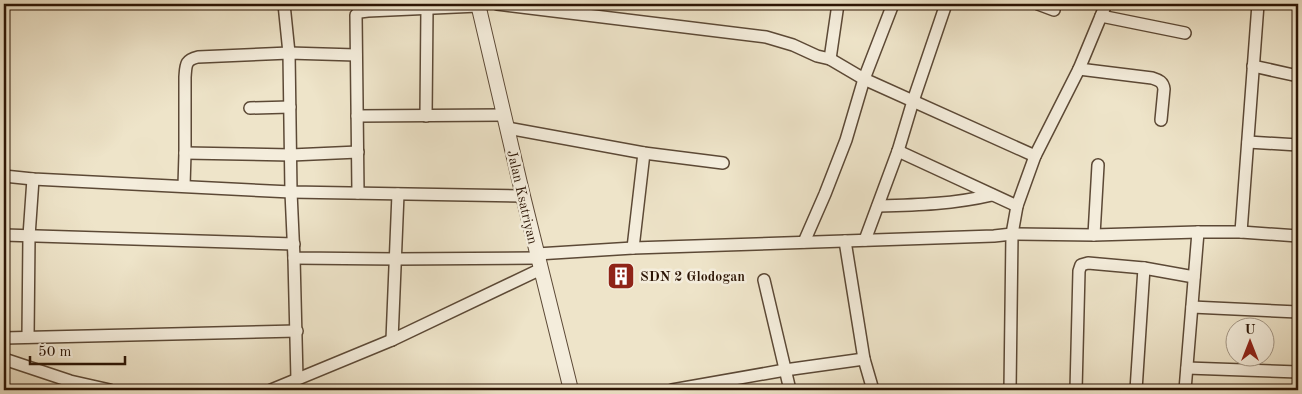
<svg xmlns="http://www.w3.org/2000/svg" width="1302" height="394" viewBox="0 0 1302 394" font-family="'Old Standard TT',serif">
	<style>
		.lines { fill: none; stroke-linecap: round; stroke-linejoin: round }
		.minor-casing { stroke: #5c4936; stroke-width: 14 }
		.tertiary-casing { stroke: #5c4936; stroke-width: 16 }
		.minor { stroke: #f4eddc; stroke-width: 11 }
		.tertiary { stroke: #f4eddc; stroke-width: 14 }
		.labels { text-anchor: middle; stroke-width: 5; stroke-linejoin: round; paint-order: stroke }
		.street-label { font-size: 14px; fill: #2c1505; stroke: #f4eddc }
		.poi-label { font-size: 14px; font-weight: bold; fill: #2c1505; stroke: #f4eddc; text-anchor: start }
	</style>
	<rect width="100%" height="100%" fill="#eee4c9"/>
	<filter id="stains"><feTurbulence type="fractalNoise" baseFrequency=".004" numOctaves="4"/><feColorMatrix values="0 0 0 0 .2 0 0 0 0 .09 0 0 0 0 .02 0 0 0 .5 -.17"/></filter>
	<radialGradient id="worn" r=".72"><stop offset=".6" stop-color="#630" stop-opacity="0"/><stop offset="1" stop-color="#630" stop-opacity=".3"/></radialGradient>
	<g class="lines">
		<!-- minor casing -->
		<g class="minor-casing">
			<g id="minor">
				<polyline points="284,4 289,53 291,192 294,258 396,259 538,258"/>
				<polyline points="497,4 766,37 793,45 817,56 830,59 864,79 1035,156"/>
				<polyline points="1038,4 1054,10"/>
				<polyline points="1101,16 1185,33"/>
				<polyline points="830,59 838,4"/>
				<polyline points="1253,66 1298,76"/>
				<path d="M 1079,69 L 1152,78 C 1158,80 1163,81 1164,89 L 1161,120"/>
				<polyline points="250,108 290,107"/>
				<polyline points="357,116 503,115"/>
				<polyline points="426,116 427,8"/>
				<polyline points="507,128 644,153 723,163"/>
				<polyline points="1248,142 1298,145"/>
				<polyline points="898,151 1017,206"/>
				<polyline points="185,153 291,155 358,152"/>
				<polyline points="4,176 33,179 291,192 523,196"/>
				<path d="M 184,186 L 185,153 L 185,77 C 186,65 185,60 198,57 L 289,53 L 356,55"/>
				<polyline points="358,193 356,15 360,12 368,11 478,6"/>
				<path d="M 878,206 C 917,205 954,204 992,195"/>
				<polyline points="1241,232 1258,4"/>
				<polyline points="4,235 294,244"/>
				<polyline points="1094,235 1098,165"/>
				<polyline points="865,240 898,151 913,101 946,4"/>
				<polyline points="845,241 864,359 873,390"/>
				<polyline points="804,242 825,194 846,140 864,79 893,4"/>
				<polyline points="633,248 644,153"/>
				<polyline points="537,254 633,248 994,236 1012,234 1094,235 1198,232 1241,232 1298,236"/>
				<polyline points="294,258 297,379"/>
				<polyline points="764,280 790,390"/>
				<polyline points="1192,307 1298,312"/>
				<polyline points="28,337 29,236 33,179"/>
				<polyline points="4,338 297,331"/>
				<polyline points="392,340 398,194"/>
				<polyline points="4,359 70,381 110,390"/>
				<polyline points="1187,368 1298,372"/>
				<polyline points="271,390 392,340 541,269"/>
				<polyline points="672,390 785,370 864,359"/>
				<polyline points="1010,390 1012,234 1017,206 1035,156 1079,69 1106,4"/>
				<polyline points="1076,390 1079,271 1081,265 1088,263 1144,268 1194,277"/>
				<polyline points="1136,390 1144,268"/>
				<polyline points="1185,390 1198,232"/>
			</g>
		</g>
		<!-- tertiary casing -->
		<g class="tertiary-casing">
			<polyline id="tertiary" points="478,4 523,196 571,390"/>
		</g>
		<!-- minor -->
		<use href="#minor" class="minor"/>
		<!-- tertiary -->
		<use href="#tertiary" class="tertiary"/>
	</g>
	<!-- icons -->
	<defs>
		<g id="building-square" transform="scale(1.4375)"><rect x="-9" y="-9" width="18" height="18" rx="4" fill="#8f2418" stroke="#f4eddc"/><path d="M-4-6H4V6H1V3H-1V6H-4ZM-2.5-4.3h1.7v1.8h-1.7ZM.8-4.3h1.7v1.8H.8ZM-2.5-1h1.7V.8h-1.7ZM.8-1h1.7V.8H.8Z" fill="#fff"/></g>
	</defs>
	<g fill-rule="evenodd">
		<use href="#building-square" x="621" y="276"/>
	</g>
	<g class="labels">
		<!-- street labels -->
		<g class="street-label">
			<text transform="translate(523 197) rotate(77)" y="5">Jalan Ksatriyan</text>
		</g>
		<!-- poi labels -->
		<g class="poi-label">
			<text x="640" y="281">SDN 2 Glodogan</text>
		</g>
	</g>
	<!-- margin -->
	<rect width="1302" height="394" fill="none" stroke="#eee4c9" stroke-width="20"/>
	<rect x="5" y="5" width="1292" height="384" fill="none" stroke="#2c1505" stroke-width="2.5"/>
	<rect x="10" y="10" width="1282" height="374" fill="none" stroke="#2c1505"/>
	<!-- north arrow -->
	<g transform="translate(1250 342)"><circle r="24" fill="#f4eddc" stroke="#a49786"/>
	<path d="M0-4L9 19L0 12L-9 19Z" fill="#8f2418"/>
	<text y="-8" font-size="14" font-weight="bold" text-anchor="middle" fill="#2c1505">U</text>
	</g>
	<!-- scale -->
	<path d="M30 356v8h95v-8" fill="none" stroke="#2c1505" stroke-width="2.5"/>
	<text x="38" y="356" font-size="15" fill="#2c1505" stroke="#f4eddc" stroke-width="4" paint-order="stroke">50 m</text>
	<rect width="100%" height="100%" filter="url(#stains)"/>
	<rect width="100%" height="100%" fill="url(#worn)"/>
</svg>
